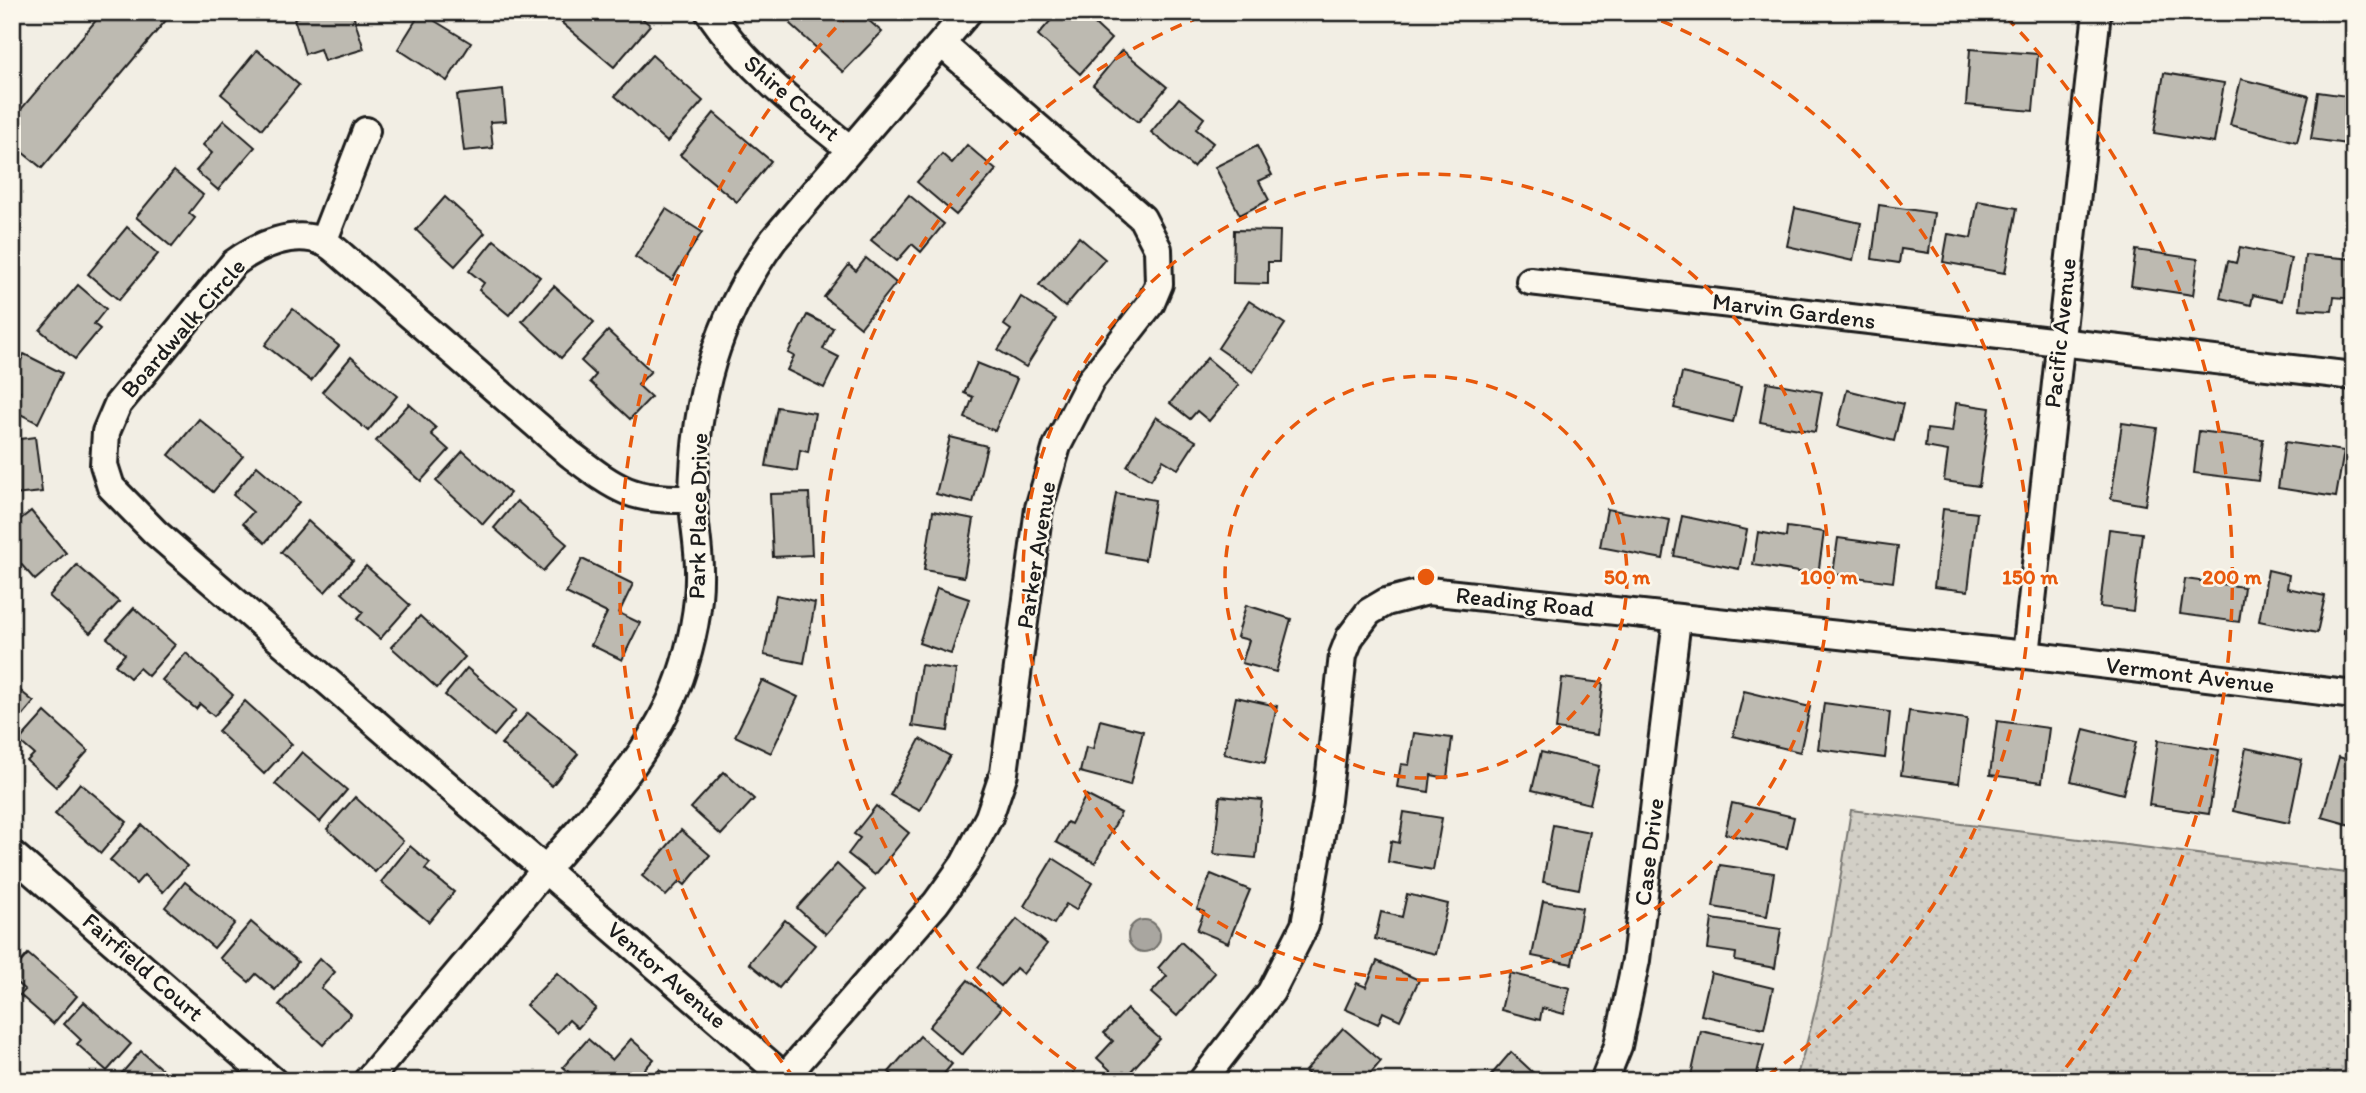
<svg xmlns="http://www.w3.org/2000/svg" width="2366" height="1093" viewBox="0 0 2366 1093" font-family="Itim,sans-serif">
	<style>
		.grass { fill: url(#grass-dots); stroke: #777671; stroke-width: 2 }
		.water { fill: #a9a6a0; stroke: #716f6b; stroke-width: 2 }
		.building { fill: #bdbab1; stroke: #1c1c1c; stroke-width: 2 }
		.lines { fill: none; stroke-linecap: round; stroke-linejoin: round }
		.minor-casing { stroke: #1c1c1c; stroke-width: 32 }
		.minor { stroke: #fbf7ec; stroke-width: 26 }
		.ring { fill: none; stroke: #e8590c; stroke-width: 3.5; stroke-dasharray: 12 9 }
		.labels { text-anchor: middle; stroke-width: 5; stroke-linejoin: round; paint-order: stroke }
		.street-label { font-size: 24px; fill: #1c1c1c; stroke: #fbf7ec }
		.centre { fill: #e8590c; stroke: #fbf7ec; stroke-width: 3.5 }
		.ring-label { font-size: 21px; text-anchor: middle; font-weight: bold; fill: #e8590c; stroke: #fbf7ec; stroke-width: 5; stroke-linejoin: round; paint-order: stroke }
	</style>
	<defs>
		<pattern id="grass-dots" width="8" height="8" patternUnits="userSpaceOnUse" patternTransform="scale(1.75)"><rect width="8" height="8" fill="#d2cfc6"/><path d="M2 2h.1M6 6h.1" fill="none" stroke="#b4b1aa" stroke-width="1.8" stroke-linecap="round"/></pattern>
	</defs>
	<rect width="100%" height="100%" fill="#f2eee4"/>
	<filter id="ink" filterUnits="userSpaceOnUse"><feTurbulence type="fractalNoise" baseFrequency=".0143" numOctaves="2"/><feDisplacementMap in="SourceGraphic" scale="14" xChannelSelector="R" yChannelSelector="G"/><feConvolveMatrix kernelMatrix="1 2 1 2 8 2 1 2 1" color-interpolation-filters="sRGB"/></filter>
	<g filter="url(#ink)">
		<!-- grass -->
		<path class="grass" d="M 1851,810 L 2354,874 L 2354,1072 L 2334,1081 L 1795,1081 C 1824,994 1837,900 1851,810 Z"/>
		<!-- water -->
		<circle class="water" cx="1144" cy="936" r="16"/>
		<!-- building -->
		<g class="building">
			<polygon points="103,12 173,12 42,168 12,144 12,120"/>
			<polygon points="314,12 352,12 364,49 324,61 320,49 305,54 294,18"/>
			<polygon points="421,12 440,13 435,21 471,43 447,81 398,49"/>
			<polygon points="571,12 635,12 650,25 614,67 562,23"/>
			<polygon points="801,12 859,12 882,32 843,72 790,24"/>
			<polygon points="1058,12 1082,12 1111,39 1080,74 1038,35"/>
			<polygon points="1970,49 2038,54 2033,111 1966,105"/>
			<polygon points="257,50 299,85 262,129 221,94"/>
			<polygon points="1122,50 1167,87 1138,122 1093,85"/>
			<polygon points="652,55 703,101 667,142 615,96"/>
			<polygon points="2164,73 2224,83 2214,143 2154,133"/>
			<polygon points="2241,79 2309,96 2297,142 2230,125"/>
			<polygon points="503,90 506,121 490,122 493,148 464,151 457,95"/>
			<polygon points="2318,92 2354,97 2354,145 2311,139"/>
			<polygon points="1179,98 1204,118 1196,129 1213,143 1193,167 1151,132"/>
			<polygon points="714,113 771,161 737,202 680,155"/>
			<polygon points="224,120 255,147 218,190 196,171 212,153 203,145"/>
			<polygon points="967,145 996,170 956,215 917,182 942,154 952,163"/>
			<polygon points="1257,146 1272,175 1259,181 1269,200 1240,215 1215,167"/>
			<polygon points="174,171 203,195 189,213 195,218 172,247 136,217"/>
			<polygon points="909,195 944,224 921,252 912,244 897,261 871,240"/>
			<polygon points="445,197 485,233 455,266 416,230"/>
			<polygon points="1978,201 2017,208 2005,273 1943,262 1948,234 1971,238"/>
			<polygon points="1879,205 1934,213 1929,253 1901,249 1899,263 1872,259"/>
			<polygon points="1795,208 1861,223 1853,261 1787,246"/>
			<polygon points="666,209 702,232 672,280 635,257"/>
			<polygon points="127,227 158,254 119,300 88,274"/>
			<polygon points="1234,230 1280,231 1279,262 1268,262 1268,284 1233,283"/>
			<polygon points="1079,237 1105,259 1065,307 1039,285"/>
			<polygon points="494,240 540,277 509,315 479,290 484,283 469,271"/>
			<polygon points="2240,247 2291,258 2282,301 2253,295 2251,305 2220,298 2228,261 2236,263"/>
			<polygon points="2136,250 2198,259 2193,295 2131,286"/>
			<polygon points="2305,255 2354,259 2354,299 2334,297 2332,311 2300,309"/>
			<polygon points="866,258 896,283 861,327 824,297 849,265 856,271"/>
			<polygon points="78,285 106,309 94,324 100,329 75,359 40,330"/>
			<polygon points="554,286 594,322 561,358 522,321"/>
			<polygon points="1021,297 1056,319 1026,367 998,350 1011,330 1004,325"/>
			<polygon points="1249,301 1285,324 1253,372 1218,348"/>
			<polygon points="293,309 339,346 311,381 265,345"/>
			<polygon points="807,315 833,328 823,349 839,357 824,388 787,370 794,356 788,353"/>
			<polygon points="608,331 651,371 638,385 651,397 630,419 590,382 596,375 581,361"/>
			<polygon points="24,354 62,373 38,423 12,410 20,391 12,387 12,378"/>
			<polygon points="351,357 397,396 368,431 322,392"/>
			<polygon points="1207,358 1239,385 1209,421 1197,411 1190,419 1170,403"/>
			<polygon points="977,363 1017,379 995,431 965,418 973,397 964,393"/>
			<polygon points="1682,373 1741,387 1733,422 1674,408"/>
			<polygon points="1767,382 1822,392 1815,432 1760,422"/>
			<polygon points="1847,390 1903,404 1894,441 1838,426"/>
			<polygon points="1956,403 1990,408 1979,486 1944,481 1948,451 1925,447 1927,429 1952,432"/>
			<polygon points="409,404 436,428 431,434 449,450 421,481 376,441"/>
			<polygon points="777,407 815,413 808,452 800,450 797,471 766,466"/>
			<polygon points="1156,417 1196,441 1178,469 1163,460 1151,480 1127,466"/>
			<polygon points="199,419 243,456 213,492 169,455"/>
			<polygon points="2122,423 2157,428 2145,505 2111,499"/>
			<polygon points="2199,431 2263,439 2258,481 2194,473"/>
			<polygon points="35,437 42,492 14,495 12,440"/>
			<polygon points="950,437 987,446 973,503 936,494"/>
			<polygon points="2285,442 2344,451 2336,497 2278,488"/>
			<polygon points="463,451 510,493 483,524 436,481"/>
			<polygon points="257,466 299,502 265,543 243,523 253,512 233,495"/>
			<polygon points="809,493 812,555 773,557 770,494"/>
			<polygon points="1116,493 1155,500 1145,560 1106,553"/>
			<polygon points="517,501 567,544 543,571 494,528"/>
			<polygon points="1607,509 1670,520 1663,559 1600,547"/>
			<polygon points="1943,509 1977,513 1968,591 1934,587"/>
			<polygon points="31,511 66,553 35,580 12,554 12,526"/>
			<polygon points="933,511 974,519 964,577 924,570"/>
			<polygon points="1682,516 1747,530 1739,569 1674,556"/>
			<polygon points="308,521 353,561 325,592 281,552"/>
			<polygon points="1787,527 1824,532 1818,575 1753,565 1758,532 1786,537"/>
			<polygon points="2109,529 2142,533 2133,611 2100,607"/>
			<polygon points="1838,538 1898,546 1893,582 1833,574"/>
			<polygon points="582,559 633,584 619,613 640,623 622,660 591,645 607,613 566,593"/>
			<polygon points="77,565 119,602 90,633 49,596"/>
			<polygon points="366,566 410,605 380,639 357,619 363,612 342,593"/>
			<polygon points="2268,570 2289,575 2287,588 2325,596 2317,633 2259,621"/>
			<polygon points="2185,579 2244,587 2239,622 2180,614"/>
			<polygon points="937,588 969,599 951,654 919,643"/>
			<polygon points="2348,594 2354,594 2354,634 2344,633"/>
			<polygon points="776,595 815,603 804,663 764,655"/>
			<polygon points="1246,605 1291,619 1276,672 1242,663 1249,640 1237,637"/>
			<polygon points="134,608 175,645 148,676 139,668 130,678 115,665 125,654 107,638"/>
			<polygon points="420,616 465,657 437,688 391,647"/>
			<polygon points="186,653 233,695 214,716 200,704 196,709 162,680"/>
			<polygon points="921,665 956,670 948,731 912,726"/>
			<polygon points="467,668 516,710 494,736 445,695"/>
			<polygon points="1562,678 1603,683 1597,735 1556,729"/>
			<polygon points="762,680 798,697 771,753 735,736"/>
			<polygon points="12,684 34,702 12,728"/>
			<polygon points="1744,691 1810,707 1800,752 1733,736"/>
			<polygon points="1236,697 1277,706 1265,763 1224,754"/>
			<polygon points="245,701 292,744 264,774 218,731"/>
			<polygon points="1824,703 1890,712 1885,758 1818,749"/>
			<polygon points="1909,711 1967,719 1959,783 1901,775"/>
			<polygon points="45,712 88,751 56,787 27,761 34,754 19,741"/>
			<polygon points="528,713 578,754 552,786 501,744"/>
			<polygon points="1100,720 1143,731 1130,785 1080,772 1086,747 1093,749"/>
			<polygon points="1997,721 2049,728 2042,782 1990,775"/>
			<polygon points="2084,729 2136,742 2123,794 2071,781"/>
			<polygon points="1414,733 1452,738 1447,778 1431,775 1429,792 1397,787 1401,764 1409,765"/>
			<polygon points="920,739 950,756 920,811 890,795"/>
			<polygon points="2158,740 2219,750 2209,814 2149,805"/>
			<polygon points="2246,748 2302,760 2289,823 2233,811"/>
			<polygon points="302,752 347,790 320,822 275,784"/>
			<polygon points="1541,752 1599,766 1590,804 1532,790"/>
			<polygon points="2339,757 2354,762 2354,826 2322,817"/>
			<polygon points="724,772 754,799 721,835 691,808"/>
			<polygon points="80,783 127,822 101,853 55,814"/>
			<polygon points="1086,795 1121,813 1095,863 1056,842 1067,822 1071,824"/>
			<polygon points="1220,796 1262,800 1256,858 1214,854"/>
			<polygon points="355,797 403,841 375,872 327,829"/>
			<polygon points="1732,803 1794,817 1787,848 1725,834"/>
			<polygon points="876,806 909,833 875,875 848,854 860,838 854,834"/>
			<polygon points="1404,812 1442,818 1433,870 1388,862 1391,841 1399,843"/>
			<polygon points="142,825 187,866 163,892 144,875 136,884 110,860"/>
			<polygon points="1553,825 1590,832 1579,889 1543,882"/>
			<polygon points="681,830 710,855 685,885 680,881 666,896 642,876"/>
			<polygon points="410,846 430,863 425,869 454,892 429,922 381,882"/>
			<polygon points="1053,858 1092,883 1076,910 1066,904 1054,924 1024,906"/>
			<polygon points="837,864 865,890 826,934 797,908"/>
			<polygon points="1720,865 1774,873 1767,916 1713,907"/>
			<polygon points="1211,874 1250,890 1228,943 1197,930 1204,912 1197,909"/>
			<polygon points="185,882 235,923 214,948 165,907"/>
			<polygon points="1407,894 1448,904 1436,954 1375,939 1381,912 1402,917"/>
			<polygon points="1543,901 1582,908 1572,964 1532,956"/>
			<polygon points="1017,919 1047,944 1023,974 1016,968 1001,986 978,967"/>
			<polygon points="1712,919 1781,929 1775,968 1735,961 1736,953 1708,949"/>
			<polygon points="785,920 815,945 779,988 749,963"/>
			<polygon points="251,922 298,962 275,990 256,974 249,982 220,958"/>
			<polygon points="1181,942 1215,973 1177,1016 1151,993 1167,976 1158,968"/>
			<polygon points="28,954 77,996 53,1024 20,995 25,990 12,979 12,972"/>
			<polygon points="320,958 335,972 321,988 351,1014 323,1045 279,1005"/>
			<polygon points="1377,961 1419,980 1400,1020 1383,1012 1378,1024 1345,1009 1357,983 1366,987"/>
			<polygon points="557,973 596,1008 578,1028 569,1020 557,1033 526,1005"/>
			<polygon points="1510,973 1570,988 1564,1014 1542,1008 1540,1020 1501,1010"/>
			<polygon points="1711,973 1773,988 1764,1029 1701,1015"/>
			<polygon points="968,980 1002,1008 962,1055 929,1027"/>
			<polygon points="84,1002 131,1044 107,1071 77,1044 81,1040 64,1024"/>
			<polygon points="1127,1009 1160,1039 1122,1081 1097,1058 1113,1041 1104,1033"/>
			<polygon points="1343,1028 1381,1061 1364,1081 1316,1081 1305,1071"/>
			<polygon points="1701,1031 1764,1045 1755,1081 1713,1081 1691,1076"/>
			<polygon points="920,1036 952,1064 938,1081 895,1081 897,1079 889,1072"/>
			<polygon points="588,1039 612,1060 631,1039 654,1059 634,1081 579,1081 563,1067"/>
			<polygon points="141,1051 168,1075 164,1081 115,1081"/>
			<polygon points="1511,1052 1540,1079 1539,1081 1486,1081"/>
			<polygon points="660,1069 673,1081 650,1081"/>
			<polygon points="1073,1073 1083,1081 1067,1081"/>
		</g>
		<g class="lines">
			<!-- minor casing -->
			<g class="minor-casing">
				<g id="minor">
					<path d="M 709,12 C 747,68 798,108 850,149"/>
					<polyline points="323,242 366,131"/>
					<polyline points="1530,281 2354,376"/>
					<path d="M 693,499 C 630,500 619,491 570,454 L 347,260 C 340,254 332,246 324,242 C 294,229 258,245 234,263 L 118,404 L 106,432 L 104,465 L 111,487 L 155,532 L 789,1081"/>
					<polyline points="2026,655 2097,12"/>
					<polyline points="12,854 273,1081"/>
					<polyline points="785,1077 936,903 964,864 989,817 1004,773 1039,508 1057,446 1091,380 1151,303 1159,284 1158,249 1142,218 942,44"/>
					<path d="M 367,1081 C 426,1011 485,941 544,871 C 595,811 653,754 680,678 C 692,643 700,607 699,570 C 699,545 693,521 693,496 C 695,399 716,318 774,239 L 968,12"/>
					<polyline points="1202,1081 1271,992 1305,925 1327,800 1343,655 1350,637 1369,612 1386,602 1428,591 2026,655 2354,695"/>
					<polyline points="1604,1081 1618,1046 1636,960 1677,619"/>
				</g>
			</g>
			<!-- minor -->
			<use href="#minor" class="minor"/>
		</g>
	</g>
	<!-- distance rings -->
	<g class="ring">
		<circle cx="1426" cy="577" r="201"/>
		<circle cx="1426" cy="577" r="403"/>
		<path d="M1093 1081A604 604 0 0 1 1210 13M1642 13A604 604 0 0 1 1759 1081"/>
		<path d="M795 1079A806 806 0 0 1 846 17M2006 17A806 806 0 0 1 2057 1079"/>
	</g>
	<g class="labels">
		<!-- street labels -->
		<g class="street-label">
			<text transform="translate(792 98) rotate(41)" y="8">Shire Court</text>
			<text transform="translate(1794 311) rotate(7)" y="8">Marvin Gardens</text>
			<text transform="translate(183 328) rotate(-49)" y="8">Boardwalk Circle</text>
			<text transform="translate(2060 333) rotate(-84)" y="8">Pacific Avenue</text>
			<text transform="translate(698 516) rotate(-89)" y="8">Park Place Drive</text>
			<text transform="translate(1036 555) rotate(-81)" y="8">Parker Avenue</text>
			<text transform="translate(1525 602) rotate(6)" y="8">Reading Road</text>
			<text transform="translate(2190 675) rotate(7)" y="8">Vermont Avenue</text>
			<text transform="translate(1649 852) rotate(-83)" y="8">Case Drive</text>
			<text transform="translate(143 967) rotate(41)" y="8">Fairfield Court</text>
			<text transform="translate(667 975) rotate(41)" y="8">Ventor Avenue</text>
		</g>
	</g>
	<circle cx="1426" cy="577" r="10" class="centre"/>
	<g class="ring-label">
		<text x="1627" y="584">50 m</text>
		<text x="1829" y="584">100 m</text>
		<text x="2030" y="584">150 m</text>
		<text x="2232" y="584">200 m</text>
	</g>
	<!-- margin -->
	<rect width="2366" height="1093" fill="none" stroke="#fbf7ec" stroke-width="42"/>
	<rect x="21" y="21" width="2324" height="1051" fill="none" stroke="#1c1c1c" stroke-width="2.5" filter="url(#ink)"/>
</svg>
